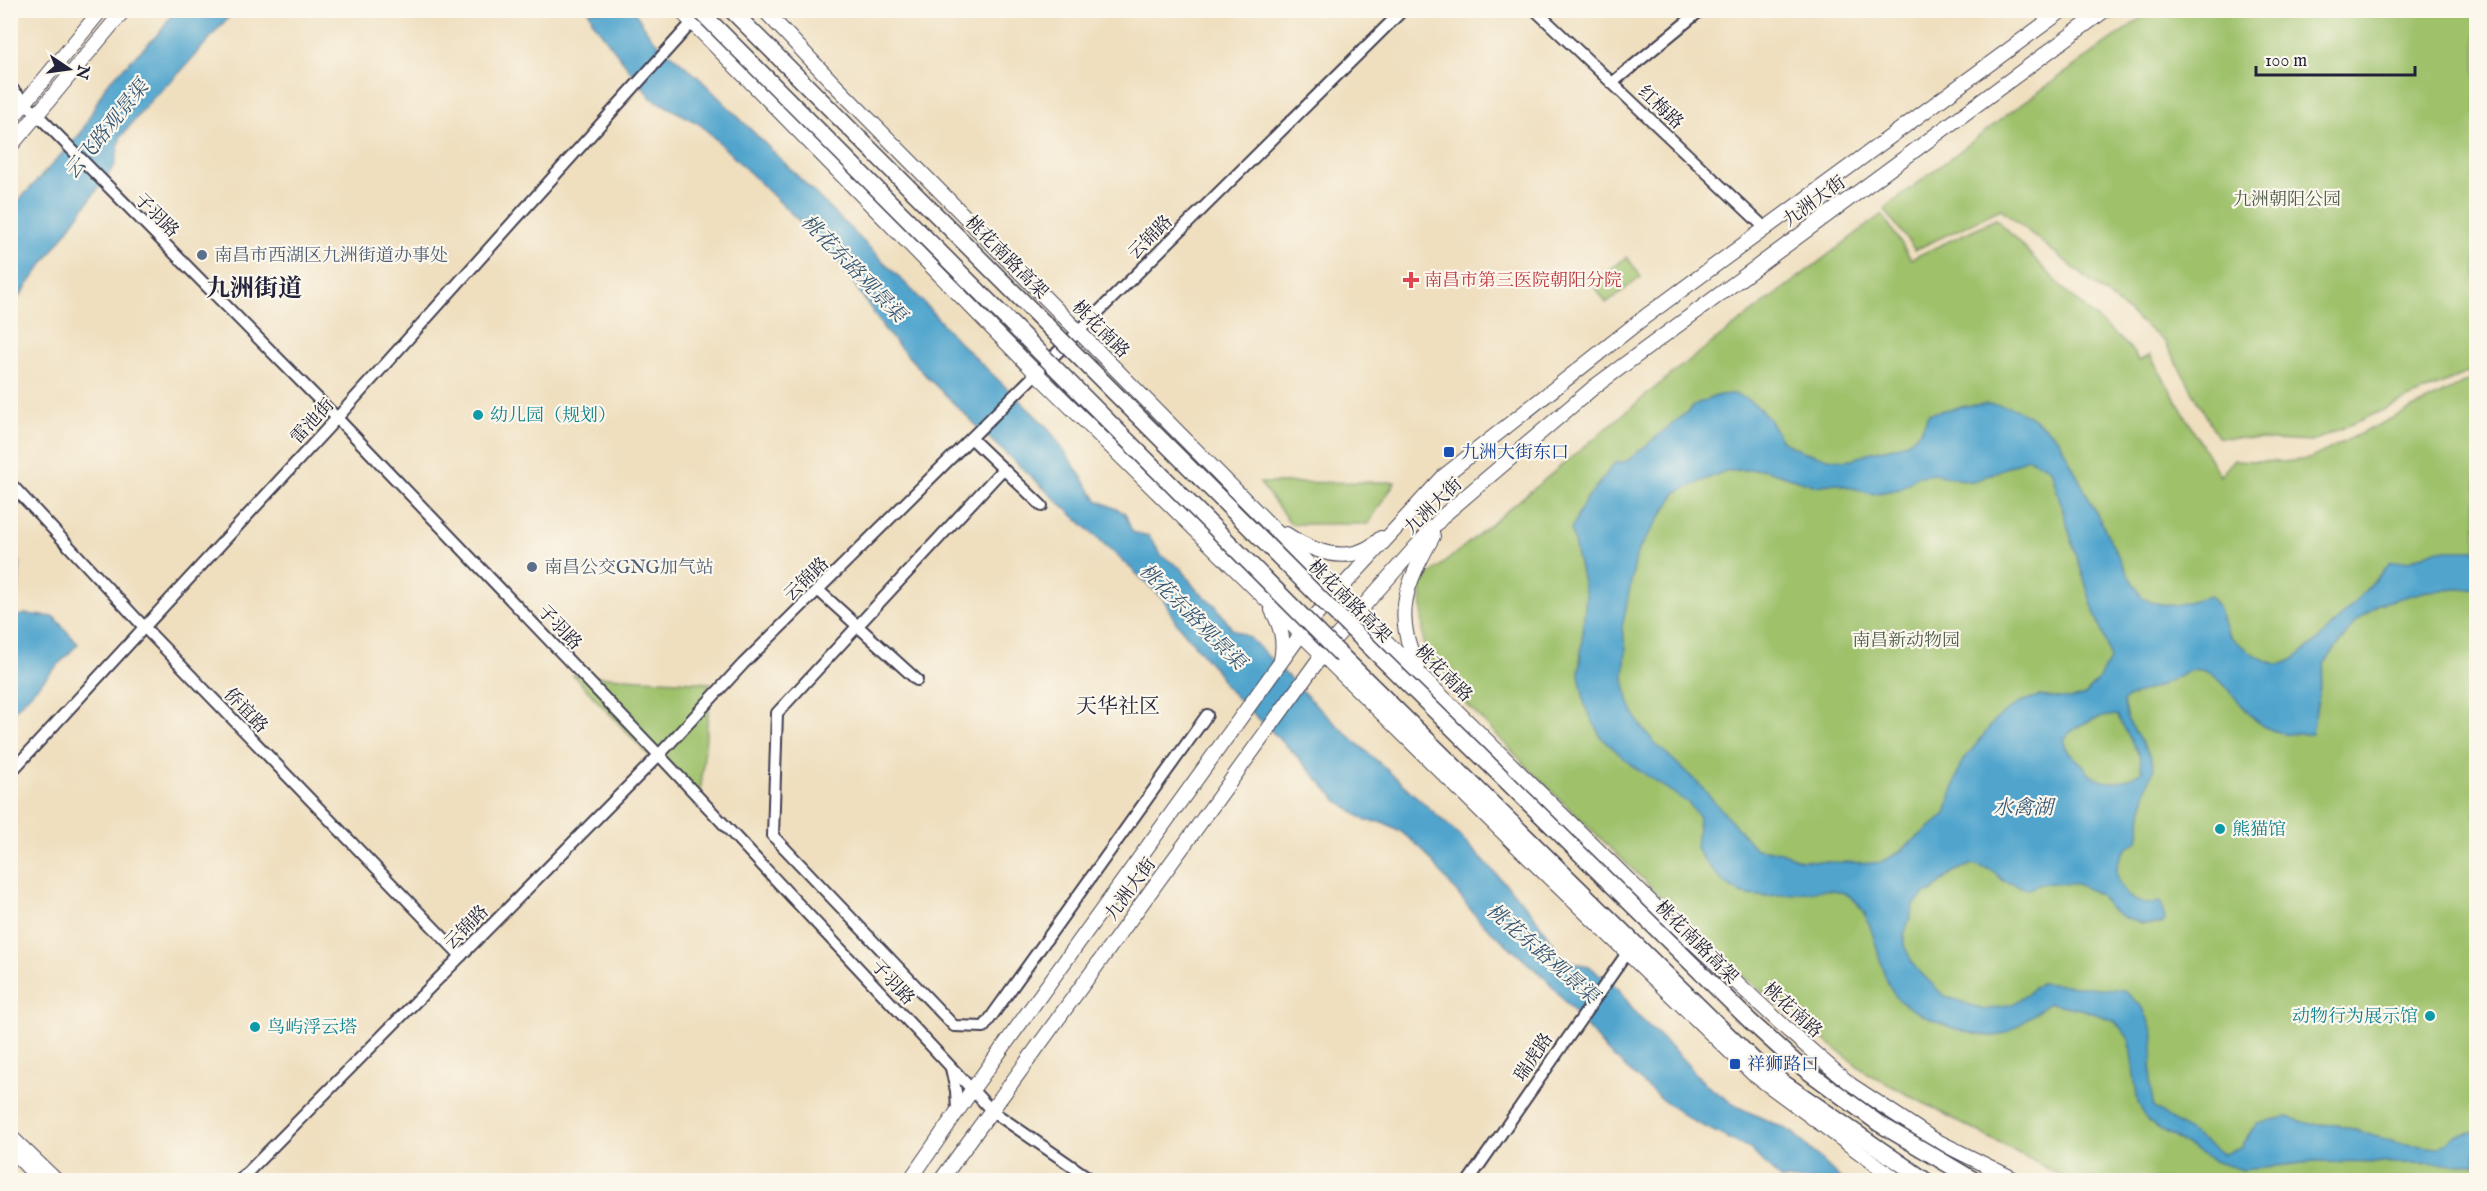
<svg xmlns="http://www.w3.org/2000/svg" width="2487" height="1191" viewBox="0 0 2487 1191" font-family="'IM FELL English','Noto Serif SC',serif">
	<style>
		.green { fill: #9ec16b; stroke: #607253; stroke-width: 1.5 }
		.water { fill: #51a5cd; stroke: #3a6484; stroke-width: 1.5; fill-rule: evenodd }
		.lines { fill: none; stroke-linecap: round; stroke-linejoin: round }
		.minor-casing { stroke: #413e4f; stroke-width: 14 }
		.major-casing { stroke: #413e4f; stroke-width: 16 }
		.highway-casing { stroke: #413e4f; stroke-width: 18 }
		.minor { stroke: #fff; stroke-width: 10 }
		.major { stroke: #fff; stroke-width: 14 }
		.highway { stroke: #fff; stroke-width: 15 }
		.highway-bridge-casing { stroke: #413e4f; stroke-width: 18; stroke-linecap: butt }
		.highway-bridge { stroke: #fff; stroke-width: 15 }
		.service-dot { fill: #5c6f8a; stroke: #fbf7ec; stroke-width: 2 }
		.health-dot { fill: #e0444e; stroke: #fbf7ec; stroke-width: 2 }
		.culture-dot { fill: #0f9aa8; stroke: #fbf7ec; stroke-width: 2 }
		.transit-dot { fill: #1a4fb4; stroke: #fbf7ec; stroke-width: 2 }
		.labels { text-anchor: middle; stroke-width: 4.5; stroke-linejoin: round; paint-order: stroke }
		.street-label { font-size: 18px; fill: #22223b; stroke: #fbf7ec }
		.park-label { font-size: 18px; fill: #4d5a4c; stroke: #fbf7ec }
		.service-label { font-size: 18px; fill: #4e5e75; stroke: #fbf7ec; text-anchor: start }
		.health-label { font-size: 18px; fill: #be3a42; stroke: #fbf7ec; text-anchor: start }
		.culture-label { font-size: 18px; fill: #0d838f; stroke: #fbf7ec; text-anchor: start }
		.transit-label { font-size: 18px; fill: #164399; stroke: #fbf7ec; text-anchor: start }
		.water-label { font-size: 20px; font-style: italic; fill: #355675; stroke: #fbf7ec }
		.quarter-label { font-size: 21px; fill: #22223b; stroke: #fbf7ec }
		.district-label { font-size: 24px; font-weight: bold; fill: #22223b; stroke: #fbf7ec }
	</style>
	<rect width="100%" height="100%" fill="#fbf7ec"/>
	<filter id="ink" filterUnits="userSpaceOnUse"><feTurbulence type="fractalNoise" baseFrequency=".0167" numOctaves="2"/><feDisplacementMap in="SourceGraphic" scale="12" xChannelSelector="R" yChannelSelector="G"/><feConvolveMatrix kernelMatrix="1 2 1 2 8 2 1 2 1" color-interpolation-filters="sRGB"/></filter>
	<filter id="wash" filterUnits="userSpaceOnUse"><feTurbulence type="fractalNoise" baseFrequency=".008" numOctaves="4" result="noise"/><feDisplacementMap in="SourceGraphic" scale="24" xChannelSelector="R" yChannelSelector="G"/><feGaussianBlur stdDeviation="1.35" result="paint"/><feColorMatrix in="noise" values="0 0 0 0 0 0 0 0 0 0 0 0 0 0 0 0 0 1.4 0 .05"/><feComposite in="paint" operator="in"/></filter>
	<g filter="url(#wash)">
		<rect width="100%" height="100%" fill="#efdfbf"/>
		<!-- green -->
		<g class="green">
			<polygon points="2151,11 2476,11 2476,369 2311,442 2218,437 2165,342 2001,209 1915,250 1884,209 2008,114"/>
			<polygon points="1882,214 1911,259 1996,219 2071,296 2130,348 2139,361 2150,355 2220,476 2234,460 2282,462 2309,459 2476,377 2476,1180 2069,1180 1867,1073 1745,978 1537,777 1424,660 1421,582 1679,368"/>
			<polygon points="1627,257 1641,277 1606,303 1592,283"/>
			<polygon points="1395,482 1368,524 1291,524 1260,483"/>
			<polygon points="573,675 711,683 699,808"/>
		</g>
		<!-- water -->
		<g class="water">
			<polygon points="174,11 234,11 181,71 151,100 120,138 115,165 11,308 11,209 81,133 106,85 160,32"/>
			<polygon points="589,11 634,11 651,37 698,77 913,291 958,341 1049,429 1097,500 1125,513 1132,532 1149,536 1161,555 1182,569 1194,587 1216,606 1232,629 1249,637 1326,715 1459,835 1530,910 1564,959 1590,967 1618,988 1638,1016 1676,1052 1705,1084 1738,1107 1792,1132 1842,1180 1781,1180 1750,1149 1691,1120 1662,1100 1607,1051 1547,980 1479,920 1421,848 1400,831 1383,822 1366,821 1337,800 1291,750 1224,685 1219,674 1175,621 1163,598 989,438 928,378 887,333 837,258 701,125 651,98 593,22"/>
			<path d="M 1734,394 C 1749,399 1761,407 1770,421 C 1776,430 1778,440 1789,445 C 1804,453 1835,462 1851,459 C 1857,459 1862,454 1868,453 C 1896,446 1919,446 1928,414 C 1986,400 2013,395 2059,440 L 2128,575 L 2142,597 L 2151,602 L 2166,605 L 2177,605 L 2209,596 C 2225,609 2219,626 2233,639 C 2242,647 2270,666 2281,664 C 2308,660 2370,584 2391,562 L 2408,561 L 2436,550 L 2476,550 L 2476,588 L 2427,591 L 2379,604 L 2356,621 L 2324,664 L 2312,734 C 2295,734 2279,735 2263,726 C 2241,713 2221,666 2194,670 C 2183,671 2171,681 2161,685 C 2147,691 2135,693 2123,701 L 2127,719 L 2151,757 L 2154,769 L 2146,788 L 2138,840 C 2134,843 2129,846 2126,849 C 2109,867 2117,896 2142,903 C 2147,905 2155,903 2161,902 L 2165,920 L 2162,924 L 2142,924 L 2123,917 L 2109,908 L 2099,894 L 2077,884 L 2044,883 L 2028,889 L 2004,881 L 1991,870 L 1973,864 L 1953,872 L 1931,892 L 1925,893 L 1914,905 L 1904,935 L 1904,945 L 1914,966 L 1943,995 L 1984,1010 L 2013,1004 L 2041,983 L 2124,990 L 2143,1008 L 2154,1034 L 2150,1085 L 2154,1108 L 2223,1154 L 2241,1148 L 2257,1123 L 2287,1117 L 2311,1124 L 2339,1125 L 2398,1143 L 2438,1148 L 2455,1136 L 2476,1131 L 2476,1164 L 2311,1162 L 2243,1170 L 2213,1161 L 2148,1122 L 2138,1103 L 2129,1039 L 2115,1021 L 2085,1010 L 2049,1003 C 2036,1012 2009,1035 1994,1036 C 1966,1036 1903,1014 1890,988 C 1876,961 1874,905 1844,893 C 1832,888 1820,890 1808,892 C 1744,898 1737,905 1696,849 L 1699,817 L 1688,803 L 1631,765 L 1601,737 L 1585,706 L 1579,674 L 1586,596 L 1571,529 L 1585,501 L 1615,463 L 1627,461 L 1698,403 L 1719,395 ZM 2028,458 L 2051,469 C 2064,517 2079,564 2094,611 C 2100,629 2107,640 2110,659 L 2097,682 L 2085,695 L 2071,699 L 2039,696 L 2020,702 L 1996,719 L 1960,765 L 1946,814 L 1898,853 L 1879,863 L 1829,862 L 1801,860 L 1781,852 L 1756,849 L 1698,783 L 1654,742 L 1640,725 L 1629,703 L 1624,679 L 1626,649 L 1622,628 L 1637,552 L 1677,492 L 1725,471 L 1764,469 L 1816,486 L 1836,483 L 1872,494 L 1900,489 L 1918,476 L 1935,474 L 1973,482 ZM 2117,715 L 2139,755 L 2142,771 C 2127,781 2109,788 2092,776 C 2088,774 2086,768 2083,765 C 2072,754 2068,756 2063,739 C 2079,723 2094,717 2117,715 Z"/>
			<polygon points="20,562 18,596 11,599 11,565"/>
			<polygon points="25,614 54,617 78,644 11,714 11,618"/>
		</g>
	</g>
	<g filter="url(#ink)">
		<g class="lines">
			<!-- minor casing -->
			<g class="minor-casing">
				<g id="minor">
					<polyline points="1535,10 1764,227"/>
					<polyline points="1612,83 1701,10"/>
					<polyline points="10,87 337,418 659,755 992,1111 1092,1180"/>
					<polyline points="972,439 1042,506"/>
					<polyline points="1003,469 777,713 773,836 954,1026 984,1027 1207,715"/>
					<polyline points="10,483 144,627 461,956"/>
					<polyline points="818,590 917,680"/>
					<polyline points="10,773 337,418 696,18"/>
					<polyline points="951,1068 956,1091 957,1110"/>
					<polyline points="240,1180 659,755 743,664 1403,10"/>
					<polyline points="1469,1180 1627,953"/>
				</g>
			</g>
			<!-- major casing -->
			<g class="major-casing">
				<g id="major">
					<polyline points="680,10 1037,374 1532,861 1752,1073 1897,1180"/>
					<polyline points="764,10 834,84 1336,592 1664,915 1789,1031 1851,1085 1933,1139 2016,1180"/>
					<polyline points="10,121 101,10"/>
					<polyline points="10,147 124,10"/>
					<path d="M 1286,534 C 1315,553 1352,567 1381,538"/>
					<path d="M 1272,610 C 1281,627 1285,640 1281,660"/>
					<path d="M 1418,667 C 1392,614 1406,585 1433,536"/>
					<polyline points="10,1136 56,1180"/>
					<polyline points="10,1149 40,1180"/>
					<polyline points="910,1180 972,1090 1309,623 1444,476 1646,316 2063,10"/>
					<polyline points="941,1180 1330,644 1444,515 1594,387 2105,10"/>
				</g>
			</g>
			<!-- highway casing -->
			<g class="highway-casing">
				<polyline id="highway" points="1342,656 1762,1068 1925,1180"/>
			</g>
			<!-- minor -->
			<use href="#minor" class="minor"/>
			<!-- major -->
			<use href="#major" class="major"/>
			<!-- highway -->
			<use href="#highway" class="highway"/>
			<!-- highway-bridge casing -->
			<g class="highway-bridge-casing">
				<g id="highway-bridge">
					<polyline points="699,10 1342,656"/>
					<polyline points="731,10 1319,597 1751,1022 1795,1062 1878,1123 1974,1180"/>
				</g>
			</g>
			<!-- highway-bridge -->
			<use href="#highway-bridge" class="highway-bridge"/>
		</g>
	</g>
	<!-- markers -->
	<g class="service-dot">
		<circle cx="202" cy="255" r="6"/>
		<circle cx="532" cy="567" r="6"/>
	</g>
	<path class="health-dot" d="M1408 271h6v6h6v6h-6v6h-6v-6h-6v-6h6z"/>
	<g class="culture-dot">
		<circle cx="478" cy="415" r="6"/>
		<circle cx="2220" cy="829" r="6"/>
		<circle cx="2430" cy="1016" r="6"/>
		<circle cx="255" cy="1027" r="6"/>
	</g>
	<g class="transit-dot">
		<rect x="1443" y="446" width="12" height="12" rx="3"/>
		<rect x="1729" y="1058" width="12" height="12" rx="3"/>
	</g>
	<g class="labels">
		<!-- street labels -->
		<g class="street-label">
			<text transform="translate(1661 107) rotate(43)" y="6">红梅路</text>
			<text transform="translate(1814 201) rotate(-36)" y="6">九洲大街</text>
			<text transform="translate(157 215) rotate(45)" y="6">子羽路</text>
			<text transform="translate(1150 237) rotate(-45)" y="6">云锦路</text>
			<text transform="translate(1007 257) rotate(45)" y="6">桃花南路高架</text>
			<text transform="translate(1101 329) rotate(45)" y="6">桃花南路</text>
			<text transform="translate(312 421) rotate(-47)" y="6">雷池街</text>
			<text transform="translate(1433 506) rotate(-44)" y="6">九洲大街</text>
			<text transform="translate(806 579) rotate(-44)" y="6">云锦路</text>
			<text transform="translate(1350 601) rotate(45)" y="6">桃花南路高架</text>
			<text transform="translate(560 627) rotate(46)" y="6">子羽路</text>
			<text transform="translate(1444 673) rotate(45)" y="6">桃花南路</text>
			<text transform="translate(246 710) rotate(46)" y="6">侨谊路</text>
			<text transform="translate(1130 889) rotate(-54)" y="6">九洲大街</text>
			<text transform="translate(466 927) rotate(-45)" y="6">云锦路</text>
			<text transform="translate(1697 942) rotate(45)" y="6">桃花南路高架</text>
			<text transform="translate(893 982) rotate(47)" y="6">子羽路</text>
			<text transform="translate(1793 1010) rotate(42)" y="6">桃花南路</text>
			<text transform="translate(1533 1057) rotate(-56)" y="6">瑞虎路</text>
		</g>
		<!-- park labels -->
		<g class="park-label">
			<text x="2287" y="205">九洲朝阳公园</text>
			<text x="1906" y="646">南昌新动物园</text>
		</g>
		<!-- service labels -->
		<g class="service-label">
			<text x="214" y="261">南昌市西湖区九洲街道办事处</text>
			<text x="544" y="573">南昌公交GNG加气站</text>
		</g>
		<!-- health labels -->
		<g class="health-label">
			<text x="1424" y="286">南昌市第三医院朝阳分院</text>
		</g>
		<!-- culture labels -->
		<g class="culture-label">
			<text x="490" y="421">幼儿园（规划）</text>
			<text x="2232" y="835">熊猫馆</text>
			<text x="2418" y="1022" text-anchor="end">动物行为展示馆</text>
			<text x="267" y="1033">鸟屿浮云塔</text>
		</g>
		<!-- transit labels -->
		<g class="transit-label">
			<text x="1461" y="458">九洲大街东口</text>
			<text x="1747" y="1070">祥狮路口</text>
		</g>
		<!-- water labels -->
		<g class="water-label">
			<text transform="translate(106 129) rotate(-51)" y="7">云飞路观景渠</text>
			<text transform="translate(854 268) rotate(46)" y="7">桃花东路观景渠</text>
			<text transform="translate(1193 616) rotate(45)" y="7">桃花东路观景渠</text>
			<text x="2023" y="814">水禽湖</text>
			<text transform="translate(1543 953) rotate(41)" y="7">桃花东路观景渠</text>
		</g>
		<!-- quarter labels -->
		<g class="quarter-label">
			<text x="1118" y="713">天华社区</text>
		</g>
		<!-- district labels -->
		<g class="district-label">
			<text x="254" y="296">九洲街道</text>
		</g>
	</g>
	<!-- margin -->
	<rect width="2487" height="1191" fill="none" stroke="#fbf7ec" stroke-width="36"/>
	<!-- north arrow -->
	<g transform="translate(69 69) rotate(103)" stroke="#fbf7ec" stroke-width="4.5" paint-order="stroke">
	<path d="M0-4.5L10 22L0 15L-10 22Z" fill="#22223b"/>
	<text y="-9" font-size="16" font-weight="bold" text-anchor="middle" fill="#22223b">N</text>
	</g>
	<!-- scale -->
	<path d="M2256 66v9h159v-9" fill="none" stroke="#22223b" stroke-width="3"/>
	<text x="2265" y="66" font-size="18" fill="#22223b" stroke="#fbf7ec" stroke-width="4.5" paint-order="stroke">100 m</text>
</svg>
